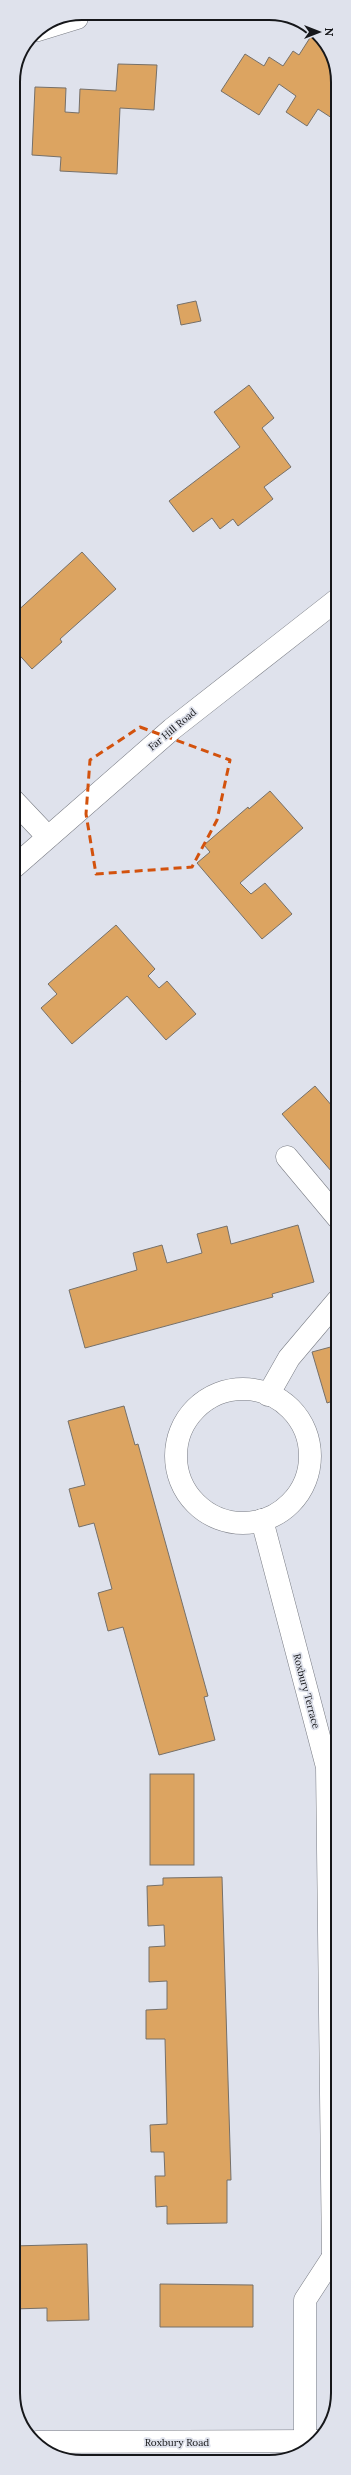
<svg xmlns="http://www.w3.org/2000/svg" width="351" height="2475" viewBox="0 0 351 2475" font-family="Lora,serif">
	<style>
		.building { fill: #dca461; stroke: #767069 }
		.lines { fill: none; stroke-linecap: round; stroke-linejoin: round }
		.minor-casing { stroke: #797c84; stroke-width: 23 }
		.minor { stroke: #fff; stroke-width: 22 }
		.marked { fill: none; stroke: #d3520d; stroke-width: 3; stroke-dasharray: 8 5; stroke-linejoin: round }
		.labels { text-anchor: middle; stroke-width: 3.5; stroke-linejoin: round; paint-order: stroke }
		.street-label { font-size: 10px; fill: #16171a; stroke: #dfe2ec }
		.rim { fill: none; stroke: #16171a; stroke-width: 2 }
	</style>
	<rect width="100%" height="100%" fill="#dfe2ec"/>
	<!-- building -->
	<g class="building">
		<polygon points="313,33 321,38 338,77 338,122 318,109 307,126 286,112 296,96 279,84 259,115 221,91 245,54 264,66 269,57 283,66 293,51 299,55"/>
		<polygon points="118,64 157,65 154,110 120,108 117,174 60,171 61,157 32,155 35,87 66,88 65,112 79,113 80,89 116,91"/>
		<polygon points="196,301 201,321 181,325 177,305"/>
		<polygon points="249,385 274,418 262,428 291,467 264,487 273,499 238,526 233,519 220,529 212,518 193,532 169,501 240,447 214,412"/>
		<polygon points="82,552 116,589 60,639 62,642 32,669 13,648 13,615"/>
		<polygon points="270,791 303,828 240,883 251,894 265,883 292,914 262,939 197,863 210,852 204,845 248,807 249,809"/>
		<polygon points="116,925 155,969 148,976 159,988 167,981 196,1014 166,1040 127,996 72,1044 41,1008 57,994 48,984"/>
		<polygon points="13,1073 21,1082 13,1089"/>
		<polygon points="315,1086 338,1113 338,1179 282,1114"/>
		<polygon points="298,1225 314,1282 272,1294 273,1297 85,1348 69,1290 137,1270 133,1253 162,1245 167,1263 202,1253 197,1234 227,1226 231,1244"/>
		<polygon points="338,1345 338,1407 336,1400 327,1403 312,1352"/>
		<polygon points="124,1406 135,1445 138,1444 208,1696 204,1697 215,1740 159,1755 123,1627 108,1631 98,1593 112,1589 94,1523 79,1527 69,1489 85,1485 68,1421"/>
		<rect x="150" y="1774" width="44" height="91"/>
		<polygon points="222,1877 231,2180 227,2180 227,2223 167,2224 167,2206 156,2207 155,2176 165,2176 164,2152 151,2152 150,2125 167,2124 165,2039 146,2039 146,2010 167,2009 167,1981 149,1982 149,1947 165,1946 164,1925 148,1926 147,1886 163,1885 163,1878"/>
		<polygon points="87,2244 89,2320 47,2321 47,2308 13,2309 13,2246"/>
		<polygon points="160,2284 253,2285 253,2327 160,2327"/>
	</g>
	<g class="lines">
		<!-- minor casing -->
		<g class="minor-casing">
			<g id="minor">
				<polyline points="38,30 77,18"/>
				<polyline points="13,800 48,837"/>
				<polyline points="13,868 172,729 338,599"/>
				<polyline points="287,1157 338,1218"/>
				<circle cx="243" cy="1456" r="67"/>
				<polyline points="268,1395 289,1358 338,1300"/>
				<polyline points="262,1520 327,1767 333,2257 338,2273"/>
				<polyline points="305,2441 305,2300 333,2257"/>
				<polyline points="37,2442 317,2441"/>
			</g>
		</g>
		<!-- minor -->
		<use href="#minor" class="minor"/>
	</g>
	<!-- marked area -->
	<path class="marked" d="M 140,727 L 230,760 L 217,820 L 192,867 L 96,874 L 86,814 L 90,760 Z"/>
	<g class="labels">
		<!-- street labels -->
		<g class="street-label">
			<text transform="translate(172 729) rotate(-40)" y="4">Far Hill Road</text>
			<text transform="translate(307 1691) rotate(75)" y="4">Roxbury Terrace</text>
			<text x="177" y="2446">Roxbury Road</text>
		</g>
	</g>
	<!-- crop -->
	<path d="M0 0H351V2475H0ZM82 20H269A62 62 0 0 1 331 82V2393A62 62 0 0 1 269 2455H82A62 62 0 0 1 20 2393V82A62 62 0 0 1 82 20Z" fill="#dfe2ec" fill-rule="evenodd"/>
	<path class="rim" d="M82 20H269A62 62 0 0 1 331 82V2393A62 62 0 0 1 269 2455H82A62 62 0 0 1 20 2393V82A62 62 0 0 1 82 20Z"/>
	<!-- north arrow -->
	<g transform="translate(319 32) rotate(90)" stroke="#dfe2ec" stroke-width="3" paint-order="stroke">
	<path d="M0-3L7 15L0 10L-7 15Z" fill="#16171a"/>
	<text y="-6" font-size="11" font-weight="bold" text-anchor="middle" fill="#16171a">N</text>
	</g>
</svg>
